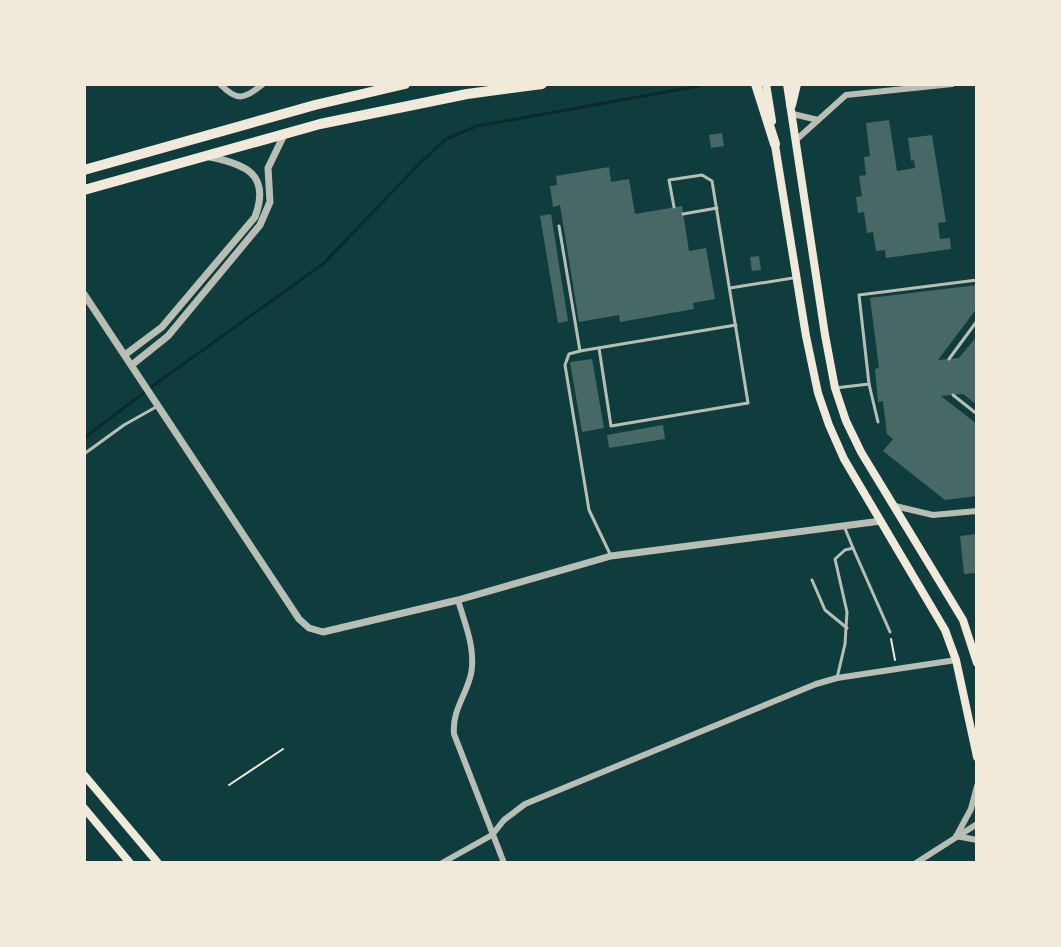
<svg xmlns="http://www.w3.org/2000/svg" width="1061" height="947" viewBox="0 0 1061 947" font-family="Cabin,sans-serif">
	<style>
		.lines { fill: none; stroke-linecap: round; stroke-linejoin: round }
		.stream { stroke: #0a2a2b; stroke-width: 3 }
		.building { fill: #486865 }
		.path { stroke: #f1e9da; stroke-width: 2 }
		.service { stroke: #b8beb3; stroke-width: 3 }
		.minor { stroke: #b8beb3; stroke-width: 6 }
		.tertiary { stroke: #b8beb3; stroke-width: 7 }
		.secondary { stroke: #f1e9da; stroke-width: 8 }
		.trunk { stroke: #f1e9da; stroke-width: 10 }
	</style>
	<rect width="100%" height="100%" fill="#0f3d3e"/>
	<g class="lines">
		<!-- stream -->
		<polyline class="stream" points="84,438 154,385 323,264 419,164 446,139 477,126 699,86"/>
	</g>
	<!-- building -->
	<g class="building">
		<polygon points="889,120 897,171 915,168 914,160 911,161 908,138 932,135 946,222 938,223 940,239 950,238 951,249 886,258 885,250 876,251 873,232 867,233 864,212 858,213 856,197 862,196 859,176 866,175 864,157 870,156 866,123"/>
		<polygon points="722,133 724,146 711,148 709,135"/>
		<polygon points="609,167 611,182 629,179 635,214 682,206 689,251 706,248 715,299 693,303 694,309 620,322 619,315 579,322 560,205 553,207 550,186 557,185 556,176"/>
		<polygon points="551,214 568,321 558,323 540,216"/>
		<polygon points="759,256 761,270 752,271 750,257"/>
		<polygon points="977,285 977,308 938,360 959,358 977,336 977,405 963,394 941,396 977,424 977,496 945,500 883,451 893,439 887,434 883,401 878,402 875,369 879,368 870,298"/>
		<polygon points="592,359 604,428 582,432 570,362"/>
		<polygon points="663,425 665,439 609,448 607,435"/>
		<polygon points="977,534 977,573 964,574 960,536"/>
	</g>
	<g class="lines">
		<!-- path -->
		<g class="path">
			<polyline points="891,639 895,660"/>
			<polyline points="229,785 283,749"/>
		</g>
		<!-- service -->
		<g class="service">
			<polyline points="683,214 717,208"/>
			<polyline points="559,226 580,351 736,325"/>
			<polyline points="730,288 793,278"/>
			<polyline points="599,348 611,426 748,403 712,181 702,175 669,180 674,207"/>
			<polyline points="580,351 569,354 565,365 589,510 611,556"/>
			<polyline points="949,359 977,321"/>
			<polyline points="869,384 878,422"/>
			<polyline points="835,388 869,384 859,295 977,280"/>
			<polyline points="953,395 977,414"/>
			<polyline points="84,454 124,425 156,407"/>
			<polyline points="844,526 853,548"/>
			<polyline points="812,580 825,610 847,628"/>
			<polyline points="837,678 845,644 847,612 835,559 845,550 853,548 890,632"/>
		</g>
		<!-- minor -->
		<g class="minor">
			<path d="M 220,84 C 237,102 245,99 263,84"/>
			<polyline points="793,114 818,120"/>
			<polyline points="796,140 846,95 952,84"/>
			<polyline points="895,506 933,515 977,511"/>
			<path d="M 458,600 C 465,624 476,649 471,674 C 466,696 452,710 454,734 L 504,863"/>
			<polyline points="958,833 971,809 977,786"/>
			<polyline points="956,836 977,840"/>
			<polyline points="442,863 492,835 504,820 525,804 816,684 837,678 956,660"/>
			<polyline points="916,863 977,824"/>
		</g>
		<!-- tertiary -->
		<g class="tertiary">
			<polyline points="84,294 299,619 309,628 323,632 458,600 611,556 881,521"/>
			<path d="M 126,354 L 162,327 L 255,217 C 271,174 245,164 210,157"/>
			<polyline points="133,364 168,336 260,225 270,202 268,168 284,135"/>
		</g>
		<!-- secondary -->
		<g class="secondary">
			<polyline points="766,84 772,121"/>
			<polyline points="787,84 825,335 835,388 846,421 861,452 963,620 977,663"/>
			<polyline points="774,139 806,336 818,393 829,425 844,459 945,630 956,660 977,757"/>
			<polyline points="84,775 158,863"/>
			<polyline points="84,808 130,863"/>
		</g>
		<!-- trunk -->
		<g class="trunk">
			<polyline points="756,84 775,144"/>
			<polyline points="791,105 796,84"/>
			<polyline points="84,170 315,105 405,84"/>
			<polyline points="84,190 320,124 467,94 542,84"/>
		</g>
	</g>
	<!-- border -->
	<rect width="1061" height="947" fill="none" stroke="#f1e9da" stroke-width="172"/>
</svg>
